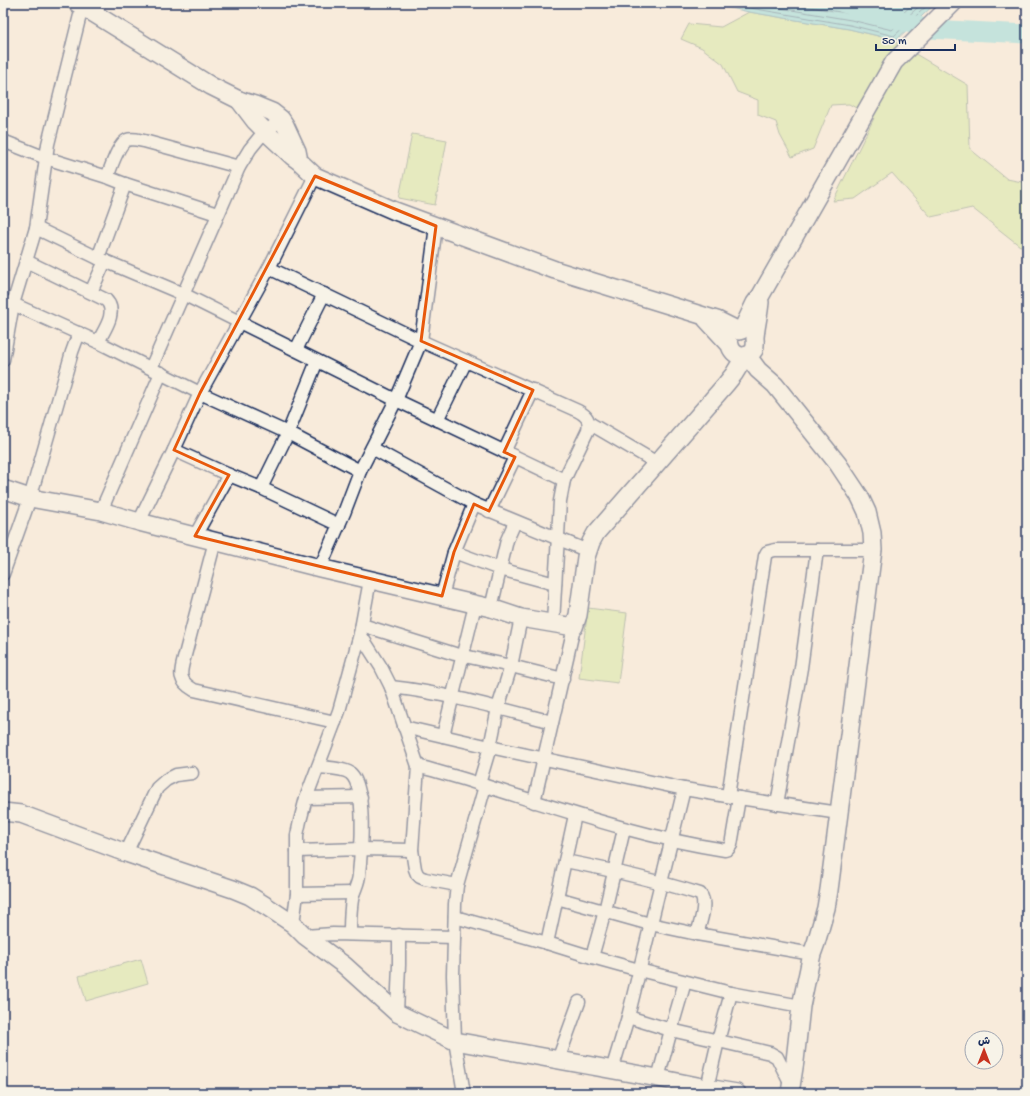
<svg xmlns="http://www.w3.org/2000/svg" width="1030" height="1096" viewBox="0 0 1030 1096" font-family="'Gochi Hand','Playpen Sans Arabic',sans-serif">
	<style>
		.green { fill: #d1e89d; stroke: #768c7e }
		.water { fill: #87d9dd; stroke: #5c95aa }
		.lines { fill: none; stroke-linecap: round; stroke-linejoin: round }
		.shore { stroke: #467391; stroke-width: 1 }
		.river { stroke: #87d9dd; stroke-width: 19 }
		.street-casing { stroke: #1b2f5e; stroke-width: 15 }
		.secondary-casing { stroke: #1b2f5e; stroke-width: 20 }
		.street { stroke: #f7f3e8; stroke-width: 12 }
		.secondary { stroke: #f7f3e8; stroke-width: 17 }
		.marked { fill: none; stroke: #e8590c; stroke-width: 3; stroke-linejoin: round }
	</style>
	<rect width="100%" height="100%" fill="#f8ebdb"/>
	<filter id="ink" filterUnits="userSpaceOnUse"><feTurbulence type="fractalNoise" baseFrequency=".025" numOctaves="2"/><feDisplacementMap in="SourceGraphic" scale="8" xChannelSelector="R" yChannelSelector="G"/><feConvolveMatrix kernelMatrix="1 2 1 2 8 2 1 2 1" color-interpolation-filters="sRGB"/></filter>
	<g filter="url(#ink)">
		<!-- green -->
		<g class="green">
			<polygon points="749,12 849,29 890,39 968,85 970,149 1007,179 1027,183 1027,244 1020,246 972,208 931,217 892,173 855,199 833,201 874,118 849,104 831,105 813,149 792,157 780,135 776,122 758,115 758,100 737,92 723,64 702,48 681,39 689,24 721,27"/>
			<polygon points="412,134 447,140 435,205 399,198"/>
			<polygon points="588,608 627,613 618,683 579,678"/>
			<polygon points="141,959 148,983 86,1001 79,976"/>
		</g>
		<!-- water -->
		<polygon class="water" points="708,3 936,3 896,40 849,29 749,12"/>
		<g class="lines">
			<!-- shore -->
			<g class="shore">
				<polyline points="727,3 750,8 850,25 894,36 930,3"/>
				<polyline points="750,3 851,20 892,30 923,3"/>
				<polyline points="786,3 852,14 891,24 914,3"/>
			</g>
			<!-- river -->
			<polyline class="river" points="843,3 928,29 1027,34"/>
			<!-- street casing -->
			<g class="street-casing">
				<g id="street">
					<polyline points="3,141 46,158 107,177 125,184 217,214"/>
					<path d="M 107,177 C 111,168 118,144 127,140 C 132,138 139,140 144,141 L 239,167"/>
					<polyline points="36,228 98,258 183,294 396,400 564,480"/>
					<polyline points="98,258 125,184"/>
					<path d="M 26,261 L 106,300 C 118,312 104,330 98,342"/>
					<path d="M 269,268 L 421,341 L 578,411 C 587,416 590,420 588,430 L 564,480 L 560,501 L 553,623"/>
					<polyline points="91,292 105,261"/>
					<polyline points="3,301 13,304 98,342 200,393 288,433 360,471"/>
					<polyline points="296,350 324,294"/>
					<polyline points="3,360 13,304 36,228 48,144 82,7"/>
					<polyline points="151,368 239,167 250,149 259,138 281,119"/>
					<polyline points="437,420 466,361"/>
					<polyline points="589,423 657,463"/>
					<polyline points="372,448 474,504 588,551"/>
					<polyline points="174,450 229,475 261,488 339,525"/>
					<polyline points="504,452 533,390"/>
					<polyline points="261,488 288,433 317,361"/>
					<polyline points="101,511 161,373"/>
					<polyline points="489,511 515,457"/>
					<polyline points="139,522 174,450 200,393 269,268 315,176"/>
					<polyline points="195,536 229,475"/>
					<path d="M 215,541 L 185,655 C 181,671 176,680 194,690 L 335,722"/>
					<polyline points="454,552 500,569 555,584"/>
					<polyline points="320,568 344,513 360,471 396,400 421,341 436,226"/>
					<polyline points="3,574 30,498 72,352 79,333"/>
					<polyline points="442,596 454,552 474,504"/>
					<polyline points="491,608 507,540 515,522"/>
					<polyline points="362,625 455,654 511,666 563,679"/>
					<polyline points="360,634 381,667 391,687 418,766 412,850 415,869 417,874 420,877 425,879 457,885"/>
					<path d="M 391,687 C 446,693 498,708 552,722"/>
					<polyline points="404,727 490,747 684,789 739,798 839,813"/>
					<polyline points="443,736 475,605"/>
					<path d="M 418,766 C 438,772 459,777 479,784 C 560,809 640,837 725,850 L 728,849 L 731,845 L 739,798"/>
					<path d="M 318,767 C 327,768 343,768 350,773 C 367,786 361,854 359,874 C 359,882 355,888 353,895 C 350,907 350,921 350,934"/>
					<polyline points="479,784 490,747 498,708 511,666 521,618"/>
					<polyline points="728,796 765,556 767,552 775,550 873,550"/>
					<polyline points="306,798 361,797"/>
					<polyline points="534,802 574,627"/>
					<polyline points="777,804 801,668 817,550"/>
					<polyline points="297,851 362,849 412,850"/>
					<polyline points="126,853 157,788 166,780 176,775 192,773"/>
					<path d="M 565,861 C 611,870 655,880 700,894 C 708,903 700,923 697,934"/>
					<polyline points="297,894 353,893"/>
					<polyline points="557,898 650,924 697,934 812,954"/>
					<polyline points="455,917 547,943 592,957 639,970 731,993 801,1006"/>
					<polyline points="293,924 297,894 297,835 300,821 306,798 339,711 360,634 370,580"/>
					<polyline points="305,936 333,934 454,937"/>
					<polyline points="547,943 575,815"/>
					<polyline points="592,957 605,911 624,829"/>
					<polyline points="397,1013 399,965 399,935"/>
					<polyline points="628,1017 671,1030 770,1053 777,1057 791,1085"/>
					<polyline points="558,1060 579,1002"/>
					<polyline points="612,1070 628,1017 684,789"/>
					<polyline points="658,1078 671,1030 685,982"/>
					<polyline points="707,1088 718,1041 731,993"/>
					<polyline points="464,1093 455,1041 453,975 455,904 457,885 485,786"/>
				</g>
			</g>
			<!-- secondary casing -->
			<g class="secondary-casing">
				<g id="secondary">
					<polyline points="77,3 211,86 239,100 255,105 272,112 281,119 285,125 297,151 299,161"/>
					<polyline points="239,100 255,121 266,132 292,156 299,161 315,176 395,211 555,270 717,320 739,331"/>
					<path d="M 706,319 L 730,345 C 732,356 747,361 754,350 C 756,345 755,342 755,337 C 756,326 759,314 760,302"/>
					<polyline points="742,330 755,303 761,295 894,62 953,3"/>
					<polyline points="747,355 758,370 775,385 838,464 860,497 867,512 872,533 873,550 829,890 826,908 816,943 812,954 801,1006 795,1061 790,1093"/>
					<polyline points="3,489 30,498 101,511 139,522 320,568 491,608 521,618 574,627 578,615 586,557 591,542 596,533 726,384 734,374 745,356"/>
					<polyline points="3,812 21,814 126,853 233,889 250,896 266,906 293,924 305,936 344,965 397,1013 455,1041 658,1078 707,1088 737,1093"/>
				</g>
			</g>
			<!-- street -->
			<use href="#street" class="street"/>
			<!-- secondary -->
			<use href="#secondary" class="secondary"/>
		</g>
	</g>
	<!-- marked area -->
	<path d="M0 0H1030V1096H0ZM 315,176 L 436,226 L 421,341 L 533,390 L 504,452 L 515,457 L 489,511 L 474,504 L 454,552 L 442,596 L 195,536 L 229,475 L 174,450 L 200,393 Z" fill="#f8ebdb" fill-opacity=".55" fill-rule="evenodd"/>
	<path class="marked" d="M 315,176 L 436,226 L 421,341 L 533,390 L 504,452 L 515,457 L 489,511 L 474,504 L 454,552 L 442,596 L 195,536 L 229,475 L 174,450 L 200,393 Z"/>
	<!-- margin -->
	<rect width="1030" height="1096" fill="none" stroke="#f7f3e8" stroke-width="16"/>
	<rect x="8" y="8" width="1014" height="1080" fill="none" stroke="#1b2f5e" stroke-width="1.5" filter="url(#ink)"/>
	<!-- north arrow -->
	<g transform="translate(984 1050)"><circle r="19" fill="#f7f3e8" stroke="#9fa5b1"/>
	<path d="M0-3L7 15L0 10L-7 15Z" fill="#c8321e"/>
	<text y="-6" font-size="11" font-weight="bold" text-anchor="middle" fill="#1b2f5e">ش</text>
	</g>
	<!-- scale -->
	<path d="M876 44v6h79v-6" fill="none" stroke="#1b2f5e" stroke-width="2"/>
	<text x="882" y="44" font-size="12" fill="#1b2f5e" stroke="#f7f3e8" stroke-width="3" paint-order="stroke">50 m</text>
</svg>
